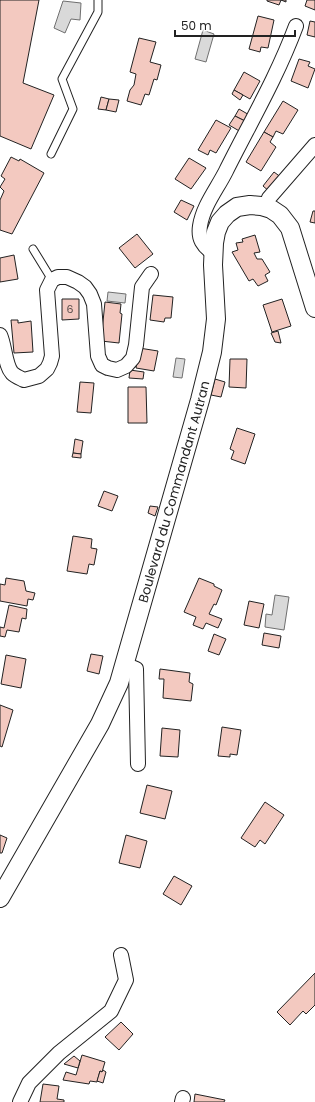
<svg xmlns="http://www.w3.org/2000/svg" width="315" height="1102" viewBox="0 0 315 1102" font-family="Poppins,sans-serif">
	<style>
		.water { fill: #d9d9d9; stroke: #6f6f6f }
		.building { fill: #f3c9c0; stroke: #222 }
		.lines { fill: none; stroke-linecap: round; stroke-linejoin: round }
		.service-casing { stroke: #222; stroke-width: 9 }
		.minor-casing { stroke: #222; stroke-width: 16 }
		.tertiary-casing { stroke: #222; stroke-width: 20 }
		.service { stroke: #fff; stroke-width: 7 }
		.minor { stroke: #fff; stroke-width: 14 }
		.tertiary { stroke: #fff; stroke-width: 18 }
		.labels { text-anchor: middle; stroke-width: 3; stroke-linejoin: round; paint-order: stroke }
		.number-label { font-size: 11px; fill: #564c4a }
		.street-label { font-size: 13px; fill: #222; stroke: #fff }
	</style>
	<rect width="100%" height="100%" fill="#fff"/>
	<!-- water -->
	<g class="water">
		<polygon points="63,1 81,3 80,20 71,19 65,33 54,28"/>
		<polygon points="203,30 214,34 206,62 195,59"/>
		<polygon points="108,292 126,294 125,303 107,301"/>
		<polygon points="176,358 185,359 182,378 173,377"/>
		<polygon points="275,595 289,597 284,630 265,627 266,614 272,615"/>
	</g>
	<!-- building -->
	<g class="building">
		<polygon points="0,0 39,0 23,83 54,95 31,149 0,136"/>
		<polygon points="267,0 286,0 286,2 281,0 279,5 267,1"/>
		<polygon points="307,0 315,0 315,10 305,6"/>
		<polygon points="258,16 274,20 268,48 261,47 260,52 249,49"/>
		<polygon points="310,21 315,22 315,37 307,35"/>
		<polygon points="139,38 156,42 150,62 161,65 157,80 154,79 149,95 145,94 141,105 127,101 130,90 134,85 136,74 130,72"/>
		<polygon points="299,59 310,62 308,66 315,69 308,88 291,81"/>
		<polygon points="244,72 260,81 250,99 234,90"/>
		<polygon points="234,90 243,95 240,100 232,94"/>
		<polygon points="101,97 109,99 106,110 98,109"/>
		<polygon points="109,99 119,100 116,112 106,110"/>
		<polygon points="283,101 298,110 283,134 276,131 273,137 264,132"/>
		<polygon points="239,109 251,116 247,122 235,116"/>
		<polygon points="235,116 247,122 241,132 229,125"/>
		<polygon points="216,120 231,128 216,153 210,150 208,155 198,150"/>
		<polygon points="264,132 273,137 270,142 276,147 261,171 246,162"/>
		<polygon points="11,157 19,161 20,159 44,173 12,234 0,230 0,200 4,191 0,187 5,179 1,176"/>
		<polygon points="189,158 206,168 191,189 175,179"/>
		<polygon points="274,172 282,178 270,192 263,186"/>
		<polygon points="181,200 194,206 187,220 174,212"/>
		<polygon points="313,211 315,211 315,223 310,222"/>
		<polygon points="137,234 153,254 135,268 119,248"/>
		<polygon points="255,235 260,252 254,253 257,259 262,259 270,272 265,275 268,281 258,286 253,279 249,281 232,252 238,250 236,243 243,242 242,239"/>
		<polygon points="14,255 18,279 0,282 0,258"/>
		<polygon points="153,295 173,297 171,318 165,318 164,322 150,320"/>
		<polygon points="62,299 79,299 79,319 62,320"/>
		<polygon points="282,299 291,326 272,332 263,305"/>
		<polygon points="105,302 121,304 120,313 122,314 119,343 101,341"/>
		<polygon points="11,320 18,320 18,323 31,321 33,352 14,353"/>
		<polygon points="278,331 281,343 275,342 271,333"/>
		<polygon points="139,348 158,351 154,371 136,368"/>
		<polygon points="230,359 247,359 246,388 229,387"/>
		<polygon points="130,370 144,372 143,379 129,378"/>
		<polygon points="215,379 225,382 221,397 211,395"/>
		<polygon points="80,382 94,383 91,413 77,412"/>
		<polygon points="128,387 146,387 147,423 128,423"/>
		<polygon points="237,428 255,434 245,464 231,459 234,451 230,449"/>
		<polygon points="75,439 83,441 81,454 73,453"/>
		<polygon points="73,453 81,454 81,458 72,457"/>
		<polygon points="104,491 118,496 112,511 98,506"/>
		<polygon points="150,506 158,507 155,516 148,513"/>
		<polygon points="73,536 92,539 91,548 97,549 94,565 89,564 87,574 67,571"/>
		<polygon points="6,578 24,581 26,591 35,593 33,600 28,599 27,606 0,601 0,584 5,585"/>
		<polygon points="199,578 214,584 214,586 222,590 216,605 214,604 209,614 222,619 218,628 206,623 203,629 193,625 196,617 184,612"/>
		<polygon points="249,601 264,604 259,628 244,625"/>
		<polygon points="9,605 27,609 26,619 22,618 19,632 7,630 5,637 0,636 0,627 4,628"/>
		<polygon points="264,633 281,636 279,648 262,645"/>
		<polygon points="214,634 226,639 219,655 208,651"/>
		<polygon points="91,654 103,656 99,674 87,671"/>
		<polygon points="6,655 26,659 21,688 1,684"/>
		<polygon points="160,669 190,673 189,682 193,684 191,701 163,698 164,679 159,679"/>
		<polygon points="0,705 13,710 2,747 0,746"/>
		<polygon points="222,727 241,730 237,755 230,754 230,757 218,756"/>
		<polygon points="162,728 180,730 178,757 160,756"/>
		<polygon points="147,785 172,791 165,819 140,813"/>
		<polygon points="265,802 284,815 265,844 260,840 255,847 241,838"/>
		<polygon points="0,835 7,838 2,853 0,853"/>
		<polygon points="126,835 147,841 140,868 119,863"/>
		<polygon points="174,876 192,886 181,905 163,894"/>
		<polygon points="315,973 315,1005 306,1014 303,1011 290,1025 277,1012"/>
		<polygon points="121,1022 133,1034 119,1050 105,1037"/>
		<polygon points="82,1055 105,1062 102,1072 100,1071 97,1082 90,1081 89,1084 63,1080 66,1072 76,1075"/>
		<polygon points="74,1056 80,1061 78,1068 64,1064"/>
		<polygon points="103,1070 106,1072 103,1083 97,1081 100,1071 102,1072"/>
		<polygon points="43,1084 59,1086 57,1099 64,1100 64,1102 40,1102"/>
		<polygon points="195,1094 225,1100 224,1102 194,1102"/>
	</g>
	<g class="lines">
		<!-- service casing -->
		<g class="service-casing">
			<g id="service">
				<polyline points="51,154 73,109 62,79 98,12 98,0"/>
				<polyline points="33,249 52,280"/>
			</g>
		</g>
		<!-- minor casing -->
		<g class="minor-casing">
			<g id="minor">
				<polyline points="266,207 269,198 315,145"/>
				<path d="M 213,253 C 203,246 198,239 200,226 C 203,206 217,189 226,171 C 250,123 277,77 296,26"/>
				<path d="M 0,335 C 5,346 5,365 12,373 C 15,376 20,378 24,380 L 39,376 L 47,369 L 50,363 L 52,356 L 47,290 L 52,280 L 58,277 L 67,277 L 78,282 L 85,287 L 90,294 L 94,304 L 98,356 L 102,365 L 108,368 L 117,370 L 126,366 L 133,358 L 136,345 L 142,287 L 151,274"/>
				<polyline points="124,664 136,669 138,764"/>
				<polyline points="20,1102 29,1083 59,1053 111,1011 126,980 121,955"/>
				<polyline points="182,1102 183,1098"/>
			</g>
		</g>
		<!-- tertiary casing -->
		<g class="tertiary-casing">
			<g id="tertiary">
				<path id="s1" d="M 0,898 L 100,724 L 119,683 L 200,400 L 212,352 L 216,319 L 213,265 L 214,243 L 216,232 L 220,222 L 227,214 L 237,207 L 250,205 L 261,206 L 271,209 L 280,215 L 290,228 L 315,308"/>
			</g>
		</g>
		<!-- service -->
		<use href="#service" class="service"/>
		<!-- minor -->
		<use href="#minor" class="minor"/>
		<!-- tertiary -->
		<use href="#tertiary" class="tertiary"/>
	</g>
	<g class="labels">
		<!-- number labels -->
		<g class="number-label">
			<text x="70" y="313">6</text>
		</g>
		<!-- street labels -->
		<g class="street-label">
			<text dy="5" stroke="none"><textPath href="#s1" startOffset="445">Boulevard du Commandant Autran</textPath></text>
		</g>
	</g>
	<!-- scale -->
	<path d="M175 30v6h120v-6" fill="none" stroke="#222222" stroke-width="2"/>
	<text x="181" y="30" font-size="12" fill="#222222" stroke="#ffffff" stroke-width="3" paint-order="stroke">50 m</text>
</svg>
